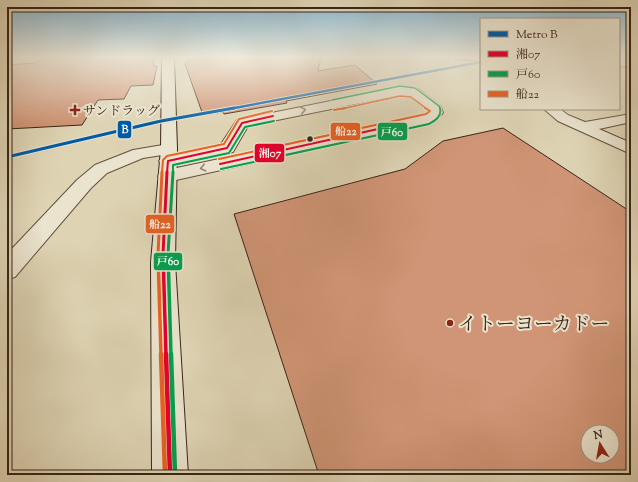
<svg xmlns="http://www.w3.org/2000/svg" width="638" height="482" viewBox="0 0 638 482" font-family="'Sorts Mill Goudy','Noto Serif JP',serif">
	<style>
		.building { fill: #d09576; stroke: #392518; fill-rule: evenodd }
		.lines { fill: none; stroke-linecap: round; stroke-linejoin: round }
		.minor-casing { stroke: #62513f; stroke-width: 2 }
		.secondary-casing { stroke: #392518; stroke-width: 2 }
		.primary-casing { stroke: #392518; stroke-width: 2 }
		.minor { fill: #eae3ce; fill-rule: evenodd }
		.secondary { fill: #eae3ce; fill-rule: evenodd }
		.primary { fill: #ded4b4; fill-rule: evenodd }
		.bus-1-far3-casing { stroke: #eae3ce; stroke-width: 4 }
		.bus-1-far2-casing { stroke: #eae3ce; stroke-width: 6 }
		.bus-1-far1-casing { stroke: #eae3ce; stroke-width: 6 }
		.bus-1-casing { stroke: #eae3ce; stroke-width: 8 }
		.bus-2-far4-casing { stroke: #eae3ce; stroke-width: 3 }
		.bus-2-far3-casing { stroke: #eae3ce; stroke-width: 4 }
		.bus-2-far2-casing { stroke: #eae3ce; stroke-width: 6 }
		.bus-2-far1-casing { stroke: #eae3ce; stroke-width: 6 }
		.bus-2-casing { stroke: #eae3ce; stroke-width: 8 }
		.bus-3-far4-casing { stroke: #eae3ce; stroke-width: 3 }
		.bus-3-far3-casing { stroke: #eae3ce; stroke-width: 4 }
		.bus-3-far2-casing { stroke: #eae3ce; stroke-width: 6 }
		.bus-3-far1-casing { stroke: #eae3ce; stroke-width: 6 }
		.bus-3-casing { stroke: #eae3ce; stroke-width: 8 }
		.bus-1-far3 { stroke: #e4002b; stroke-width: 2 }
		.bus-1-far2 { stroke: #e4002b; stroke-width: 3 }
		.bus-1-far1 { stroke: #e4002b; stroke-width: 3.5 }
		.bus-1 { stroke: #e4002b; stroke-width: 4.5 }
		.bus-2-far4 { stroke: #03a04e; stroke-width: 1.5 }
		.bus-2-far3 { stroke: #03a04e; stroke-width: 2 }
		.bus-2-far2 { stroke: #03a04e; stroke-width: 3 }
		.bus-2-far1 { stroke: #03a04e; stroke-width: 3.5 }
		.bus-2 { stroke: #03a04e; stroke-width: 4.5 }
		.bus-3-far4 { stroke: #e96222; stroke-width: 1.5 }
		.bus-3-far3 { stroke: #e96222; stroke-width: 2 }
		.bus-3-far2 { stroke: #e96222; stroke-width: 3 }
		.bus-3-far1 { stroke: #e96222; stroke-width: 3.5 }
		.bus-3 { stroke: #e96222; stroke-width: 4.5 }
		.metro-1-far1-casing { stroke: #eae3ce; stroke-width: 4 }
		.metro-1-casing { stroke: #eae3ce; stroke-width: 5 }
		.metro-1-far1 { stroke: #005ba5; stroke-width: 2.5 }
		.metro-1 { stroke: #005ba5; stroke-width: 3 }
		.oneway { stroke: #928473 }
		.poi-dot { fill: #8f2418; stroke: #eae3ce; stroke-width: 1.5 }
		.bus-dot { fill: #392518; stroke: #eae3ce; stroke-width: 1.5 }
		.labels { text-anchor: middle; stroke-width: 4; stroke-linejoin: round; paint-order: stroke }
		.far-poi-label { font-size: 13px; fill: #392518; stroke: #eae3ce; text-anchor: start }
		.near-poi-label { font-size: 19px; fill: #392518; stroke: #eae3ce; text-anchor: start }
		.line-badge { stroke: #eae3ce; stroke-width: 1.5 }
		.badge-label { font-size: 11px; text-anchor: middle; font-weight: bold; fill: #fff }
	</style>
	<rect width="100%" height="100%" fill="#ded4b4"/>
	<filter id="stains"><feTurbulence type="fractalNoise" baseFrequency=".005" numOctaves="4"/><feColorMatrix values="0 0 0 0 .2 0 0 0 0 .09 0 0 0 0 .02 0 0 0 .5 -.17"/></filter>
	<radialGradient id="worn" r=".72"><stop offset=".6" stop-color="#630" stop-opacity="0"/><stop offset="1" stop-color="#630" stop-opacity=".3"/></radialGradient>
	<!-- building -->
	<g class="building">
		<polygon points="43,57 155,57 153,66 157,66 153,85 131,86 124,99 98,100 82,125 7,129 7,65 36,63"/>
		<polygon points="191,57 321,57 318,71 355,65 377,84 286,101 287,103 224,114 223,112 203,115 185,64"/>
		<path d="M 503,128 L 631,212 L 631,475 L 319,475 L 234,214 L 405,169 L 443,141 ZM 588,432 L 612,432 L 612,456 L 588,456 Z"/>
	</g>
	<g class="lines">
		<!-- minor casing -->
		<g class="minor-casing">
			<g id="minor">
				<polygon points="400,87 418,89 441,107 443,113 433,122 428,124 167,182 161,180 158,176 161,172 167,170 423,116 429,111 409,96 400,95 248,126 233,152 168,166 162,165 159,161 162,157 221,144 237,120"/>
				<polygon points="544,109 560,109 568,115 585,122 631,114 631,122 599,129 631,143 631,154 558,121"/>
				<polygon points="169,144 175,145 177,149 175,153 143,158 107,173 91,188 15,277 7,279 7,254 77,180 95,165 133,150"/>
			</g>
		</g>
		<!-- secondary casing -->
		<g class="secondary-casing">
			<polygon id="secondary" points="162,57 174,57 177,149 175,262 188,475 152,475 151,262 161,149"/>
		</g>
		<!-- primary casing -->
		<g class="primary-casing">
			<g id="primary">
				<polygon points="454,57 481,57 481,61 456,59"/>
				<polygon points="619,58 631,59 631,67 619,66"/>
			</g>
		</g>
		<!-- minor -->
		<use href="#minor" class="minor"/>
		<!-- secondary -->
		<use href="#secondary" class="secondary"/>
		<!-- primary -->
		<use href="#primary" class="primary"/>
		<!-- bus-1-far3 casing -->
		<g class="bus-1-far3-casing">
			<g id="bus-1-far3">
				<polyline points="220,164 378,129"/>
				<polyline points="167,173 168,161 227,148 242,123 273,116"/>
			</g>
		</g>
		<!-- bus-1-far2 casing -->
		<g class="bus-1-far2-casing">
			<polyline id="bus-1-far2" points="163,254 167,172"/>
		</g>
		<!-- bus-1-far1 casing -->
		<g class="bus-1-far1-casing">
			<polyline id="bus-1-far1" points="163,253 166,355"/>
		</g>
		<!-- bus-1 casing -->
		<g class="bus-1-casing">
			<polyline id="bus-1" points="166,354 170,475"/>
		</g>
		<!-- bus-2-far4 casing -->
		<g class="bus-2-far4-casing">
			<polyline id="bus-2-far4" points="332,100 400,86 415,88 439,106 440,109"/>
		</g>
		<!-- bus-2-far3 casing -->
		<g class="bus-2-far3-casing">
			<g id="bus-2-far3">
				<path d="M 221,169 L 429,124 C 436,120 442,116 440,108"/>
				<polyline points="173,173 173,165 229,153 245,127 274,121"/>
			</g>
		</g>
		<!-- bus-2-far2 casing -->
		<g class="bus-2-far2-casing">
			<polyline id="bus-2-far2" points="168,254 173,172"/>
		</g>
		<!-- bus-2-far1 casing -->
		<g class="bus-2-far1-casing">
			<polyline id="bus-2-far1" points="168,253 171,355"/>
		</g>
		<!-- bus-2 casing -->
		<g class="bus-2-casing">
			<polyline id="bus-2" points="171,354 175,475"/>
		</g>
		<!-- bus-3-far4 casing -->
		<g class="bus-3-far4-casing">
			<polyline id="bus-3-far4" points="341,109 400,96 411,97 427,109"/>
		</g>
		<!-- bus-3-far3 casing -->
		<g class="bus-3-far3-casing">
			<g id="bus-3-far3">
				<polyline points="334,110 346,108"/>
				<polyline points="219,159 426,114 430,111 425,108"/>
				<polyline points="162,173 163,160 167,156 224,144 239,119 272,111"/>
			</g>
		</g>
		<!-- bus-3-far2 casing -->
		<g class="bus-3-far2-casing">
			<polyline id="bus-3-far2" points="158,254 162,172"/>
		</g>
		<!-- bus-3-far1 casing -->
		<g class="bus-3-far1-casing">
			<polyline id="bus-3-far1" points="158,253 161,355"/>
		</g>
		<!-- bus-3 casing -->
		<g class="bus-3-casing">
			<polyline id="bus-3" points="161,354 165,475"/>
		</g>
		<!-- bus-1-far3 -->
		<use href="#bus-1-far3" class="bus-1-far3"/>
		<!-- bus-1-far2 -->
		<use href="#bus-1-far2" class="bus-1-far2"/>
		<!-- bus-1-far1 -->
		<use href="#bus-1-far1" class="bus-1-far1"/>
		<!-- bus-1 -->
		<use href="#bus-1" class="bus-1"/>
		<!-- bus-2-far4 -->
		<use href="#bus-2-far4" class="bus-2-far4"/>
		<!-- bus-2-far3 -->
		<use href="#bus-2-far3" class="bus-2-far3"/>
		<!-- bus-2-far2 -->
		<use href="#bus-2-far2" class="bus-2-far2"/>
		<!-- bus-2-far1 -->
		<use href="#bus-2-far1" class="bus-2-far1"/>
		<!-- bus-2 -->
		<use href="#bus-2" class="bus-2"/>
		<!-- bus-3-far4 -->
		<use href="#bus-3-far4" class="bus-3-far4"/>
		<!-- bus-3-far3 -->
		<use href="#bus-3-far3" class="bus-3-far3"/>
		<!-- bus-3-far2 -->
		<use href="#bus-3-far2" class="bus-3-far2"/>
		<!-- bus-3-far1 -->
		<use href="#bus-3-far1" class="bus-3-far1"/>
		<!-- bus-3 -->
		<use href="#bus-3" class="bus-3"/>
		<!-- metro-1-far1 casing -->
		<g class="metro-1-far1-casing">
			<polyline id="metro-1-far1" points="229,109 481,62"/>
		</g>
		<!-- metro-1 casing -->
		<g class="metro-1-casing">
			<polyline id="metro-1" points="7,157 161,121 234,108"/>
		</g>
		<!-- metro-1-far1 -->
		<use href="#metro-1-far1" class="metro-1-far1"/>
		<!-- metro-1 -->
		<use href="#metro-1" class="metro-1"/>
	</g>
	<!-- one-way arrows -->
	<defs><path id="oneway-chevron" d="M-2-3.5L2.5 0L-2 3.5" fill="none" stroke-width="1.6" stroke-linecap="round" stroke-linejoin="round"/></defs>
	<g class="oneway">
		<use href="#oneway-chevron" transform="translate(303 110) rotate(-11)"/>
		<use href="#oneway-chevron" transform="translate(203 168) rotate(167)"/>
	</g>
	<!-- sky -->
	<linearGradient id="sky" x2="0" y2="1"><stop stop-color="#86b6d0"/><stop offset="0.46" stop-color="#f0ecdd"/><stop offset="1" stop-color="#f0ecdd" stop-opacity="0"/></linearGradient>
	<rect width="638" height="124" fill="url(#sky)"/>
	<!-- markers -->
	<g class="poi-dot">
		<path d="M73 104h4v4h4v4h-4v4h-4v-4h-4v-4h4z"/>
		<circle cx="450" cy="323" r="4"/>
	</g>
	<circle class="bus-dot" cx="310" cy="139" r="3.5"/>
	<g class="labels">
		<!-- far-poi labels -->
		<g class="far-poi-label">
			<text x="83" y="115">サンドラッグ</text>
		</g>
		<!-- near-poi labels -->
		<g class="near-poi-label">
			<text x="458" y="330">イトーヨーカドー</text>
		</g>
	</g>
	<g class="line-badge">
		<rect x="117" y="120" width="15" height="19" rx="4" fill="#005ba5"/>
		<rect x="330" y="122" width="31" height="19" rx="4" fill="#e96222"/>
		<rect x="377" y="122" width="31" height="19" rx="4" fill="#03a04e"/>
		<rect x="254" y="143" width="31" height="20" rx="4" fill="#e4002b"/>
		<rect x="145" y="214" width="30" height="20" rx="4" fill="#e96222"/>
		<rect x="153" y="252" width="30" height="19" rx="4" fill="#03a04e"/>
	</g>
	<g class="badge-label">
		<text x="125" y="133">B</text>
		<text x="346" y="135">船22</text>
		<text x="392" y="136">戸60</text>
		<text x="270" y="157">湘07</text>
		<text x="160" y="228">船22</text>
		<text x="168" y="265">戸60</text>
	</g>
	<!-- margin -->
	<rect width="638" height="482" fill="none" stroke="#ded4b4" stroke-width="24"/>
	<rect x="8" y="8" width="622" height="466" fill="none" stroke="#392518" stroke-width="2"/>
	<rect x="12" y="12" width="614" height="458" fill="none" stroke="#392518"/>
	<!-- legend -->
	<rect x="480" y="18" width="140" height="92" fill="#eae3ce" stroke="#a39785"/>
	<rect x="488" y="31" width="20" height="6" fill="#005ba5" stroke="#a39785"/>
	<text x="516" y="38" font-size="12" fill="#392518">Metro B</text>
	<rect x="488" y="51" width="20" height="6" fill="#e4002b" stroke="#a39785"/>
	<text x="516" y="58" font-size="12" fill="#392518">湘07</text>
	<rect x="488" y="71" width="20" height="6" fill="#03a04e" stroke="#a39785"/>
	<text x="516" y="78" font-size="12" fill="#392518">戸60</text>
	<rect x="488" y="91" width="20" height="6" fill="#e96222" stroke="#a39785"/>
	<text x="516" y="98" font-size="12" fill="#392518">船22</text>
	<!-- north arrow -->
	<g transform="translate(600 444) rotate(349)"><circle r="19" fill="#eae3ce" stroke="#a39785"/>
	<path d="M0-3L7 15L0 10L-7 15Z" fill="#8f2418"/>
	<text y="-6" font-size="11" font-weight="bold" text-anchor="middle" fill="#392518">N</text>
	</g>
	<rect width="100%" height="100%" filter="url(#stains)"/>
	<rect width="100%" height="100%" fill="url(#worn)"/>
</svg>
